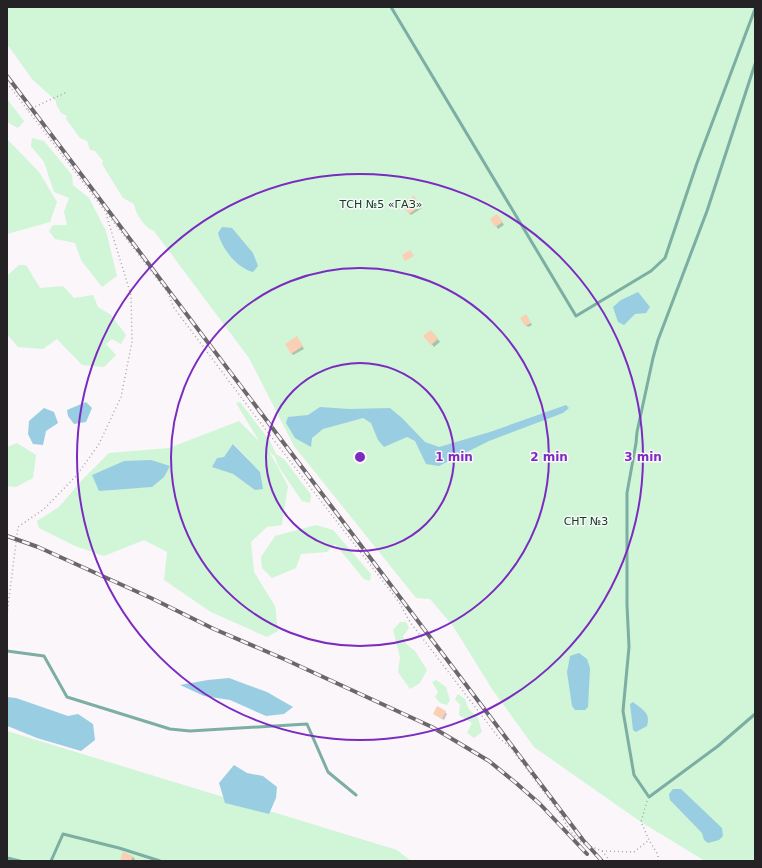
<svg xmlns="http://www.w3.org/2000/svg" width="762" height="868" viewBox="0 0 762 868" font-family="'DejaVu Sans',sans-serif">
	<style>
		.green { fill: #d0f5d7; fill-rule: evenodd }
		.water { fill: #99cde2 }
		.shadow { fill: #0003 }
		.building { fill: #facfb4 }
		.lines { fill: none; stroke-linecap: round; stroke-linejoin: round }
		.path { stroke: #a9a5a8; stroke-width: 1.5; stroke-dasharray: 1 3; stroke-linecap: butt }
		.lane { stroke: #7caea4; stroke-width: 3 }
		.rail-casing { stroke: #6b686b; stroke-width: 4 }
		.rail { stroke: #fbf6fa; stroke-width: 2.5; stroke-dasharray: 8; stroke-linecap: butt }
		.ring { fill: none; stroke: #7b2cbf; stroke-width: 2 }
		.labels { text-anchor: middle; stroke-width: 3; stroke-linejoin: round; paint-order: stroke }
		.park-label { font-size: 11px; fill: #05471f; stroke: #fbf6fa }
		.centre { fill: #7b2cbf; stroke: #fbf6fa; stroke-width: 2 }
		.ring-label { font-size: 12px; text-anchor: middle; font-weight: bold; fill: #7b2cbf; stroke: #fbf6fa; stroke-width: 3; stroke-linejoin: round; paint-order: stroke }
	</style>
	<rect width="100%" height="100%" fill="#fbf6fa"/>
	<!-- green -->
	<g class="green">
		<path d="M 7,7 L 755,7 L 755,861 L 705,861 L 641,822 L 534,747 L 492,689 L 453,626 L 430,599 L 416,598 L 294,446 L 249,358 L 154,231 C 144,227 136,215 134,204 L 123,198 L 102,164 L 103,161 L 95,151 L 90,150 L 87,141 L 80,138 L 66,119 L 67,116 L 61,113 L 56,104 L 56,101 L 32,79 L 7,44 Z"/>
		<polygon points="7,99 24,121 18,128 7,122"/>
		<polygon points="32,138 44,141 72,175 73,185 89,198 106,231 117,276 102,287 81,260 75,243 55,239 49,231 53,225 67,225 64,212 69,198 54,192 44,162 31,146"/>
		<polygon points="7,139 39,172 57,202 50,222 7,234"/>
		<polygon points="19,265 26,265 40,288 63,286 74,298 93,295 98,307 111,315 126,335 121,344 112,339 106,344 116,355 104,367 82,365 57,339 43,349 18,347 7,334 8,316 7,276"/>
		<polygon points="240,402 270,441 276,454 284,459 311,495 310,503 302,501 278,466 275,457 259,441 236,403"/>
		<path d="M 239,421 L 269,451 L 288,486 L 282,525 L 267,527 L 251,542 L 254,572 L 275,606 L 278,631 L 267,637 L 211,612 L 164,580 L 167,552 L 144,540 L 104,556 L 75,546 L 39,528 L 37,521 L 59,507 L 83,479 L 109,453 L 169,448 ZM 234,444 L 260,472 L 245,483 L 233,474 L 213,467 L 217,458 L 224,457 ZM 124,461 L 152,487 L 127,488 L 92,475 Z"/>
		<polygon points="17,443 36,455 33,478 16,487 7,486 7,447"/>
		<polygon points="316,525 333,530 371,574 370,581 364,579 335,544 327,552 301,554 296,568 272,578 262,568 261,557 275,536"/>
		<polygon points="400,622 406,622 409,628 403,636 406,644 415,651 427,670 420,683 410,689 398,672 400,657 393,630"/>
		<polygon points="436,680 446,687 450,700 447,705 440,703 435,697 438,692 432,682"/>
		<polygon points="458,694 465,699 468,708 478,718 482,732 474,738 467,733 472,723 459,715 460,705 455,699"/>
		<polygon points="7,731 397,850 411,861 7,861"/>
	</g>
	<!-- water -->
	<g class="water">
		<path d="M 222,227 L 232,228 L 253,253 L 258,266 L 253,272 C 237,268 222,249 218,233 Z"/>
		<polygon points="638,292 650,307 646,313 635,314 624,325 618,322 613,307 621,300"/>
		<polygon points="86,402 92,408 86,422 74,424 68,416 67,410"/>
		<polygon points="566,405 569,408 563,413 489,441 439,466 426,464 415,441 407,437 384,447 378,440 371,423 363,418 323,429 312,438 311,447 295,438 286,423 288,417 308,415 320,407 349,409 390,408 402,418 425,442 439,447 490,432"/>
		<polygon points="44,408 54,412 58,423 46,431 43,445 33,444 28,434 29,421"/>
		<polygon points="233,444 260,472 263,489 255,490 233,474 212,467 217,458 224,457"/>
		<polygon points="151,460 170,466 164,477 152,487 99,491 92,475 124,461"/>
		<polygon points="579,653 587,659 590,668 588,707 585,710 575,710 572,706 567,672 570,656"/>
		<polygon points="229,678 267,692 293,707 284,714 266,716 230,700 204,696 180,685 208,680"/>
		<polygon points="7,697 16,698 68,716 78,714 93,724 95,740 81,751 37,738 10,727 7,726"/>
		<path d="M 633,702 C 643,710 651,713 647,726 L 636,732 L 633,730 L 630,704 Z"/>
		<polygon points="234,765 247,773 263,776 277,787 276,798 269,814 225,803 219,783"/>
		<polygon points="673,789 681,789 722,828 723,836 719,840 708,843 704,840 702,833 670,800 669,794"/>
	</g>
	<!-- shadow -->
	<g class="shadow">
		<polygon points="414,197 422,208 411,215 409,213"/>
		<polygon points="497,215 504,225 498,229 496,226"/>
		<polygon points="528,318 532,325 528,327 526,325"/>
		<polygon points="433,333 440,342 434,347 425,336"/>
		<polygon points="299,340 304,349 293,355 291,353"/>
		<polygon points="445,712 447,714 444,720 437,716"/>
		<polygon points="132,856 135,859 134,861 123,861"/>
	</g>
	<!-- building -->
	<g class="building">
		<polygon points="414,196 421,206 409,214 402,204"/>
		<polygon points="497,214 503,222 495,227 490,219"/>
		<polygon points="410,250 414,256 405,261 402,255"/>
		<polygon points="526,314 531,323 525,326 520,318"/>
		<polygon points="431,330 438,339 431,345 423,336"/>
		<polygon points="297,336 303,346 291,354 285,344"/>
		<polygon points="437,706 446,711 442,719 433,714"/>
		<polygon points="123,852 133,856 131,861 120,861"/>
	</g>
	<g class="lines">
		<!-- path -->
		<g class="path">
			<polyline points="7,83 168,293 174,308 256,417 399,602 410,622 499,738 511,748 559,812 570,831 582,843 602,851 610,861"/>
			<polyline points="28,110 67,92"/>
			<polyline points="7,614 18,527 44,509 77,475 99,444 121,397 132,342 131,295 106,214"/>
			<polyline points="647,801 641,822 649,840 658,855 658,861"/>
			<polyline points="602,851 634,852 649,840"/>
		</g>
		<!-- lane -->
		<g class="lane">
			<polyline points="391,7 576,316 651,271 665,258 697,163 755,9"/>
			<polyline points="755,64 707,211 658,340 653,358 637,432 636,443 627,493 627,605 629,647 623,711 634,775 649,797 718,746 755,714"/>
			<polyline points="7,651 44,656 67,697 170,729 190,731 307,724 328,772 356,795"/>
			<polyline points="7,858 20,861"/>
			<polyline points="51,861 63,834 119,848 160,861"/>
		</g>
		<!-- rail casing -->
		<g class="rail-casing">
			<g id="rail">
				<polyline points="7,76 583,840 602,861"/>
				<polyline points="7,536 38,547 151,598 214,629 284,659 432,727 489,761 516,783 540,804 587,854"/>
			</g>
		</g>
		<!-- rail -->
		<use href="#rail" class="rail"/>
	</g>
	<!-- distance rings -->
	<g class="ring">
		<circle cx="360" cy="457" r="94"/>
		<circle cx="360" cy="457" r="189"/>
		<circle cx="360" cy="457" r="283"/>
	</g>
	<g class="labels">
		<!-- park labels -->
		<g class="park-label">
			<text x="381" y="208">ТСН №5 «ГАЗ»</text>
			<text x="586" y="525">СНТ №3</text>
		</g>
	</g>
	<circle cx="360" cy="457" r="6" class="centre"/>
	<g class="ring-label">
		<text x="454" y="461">1 min</text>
		<text x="549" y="461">2 min</text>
		<text x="643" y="461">3 min</text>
	</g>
	<!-- border -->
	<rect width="762" height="868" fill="none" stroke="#242224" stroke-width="16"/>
</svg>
